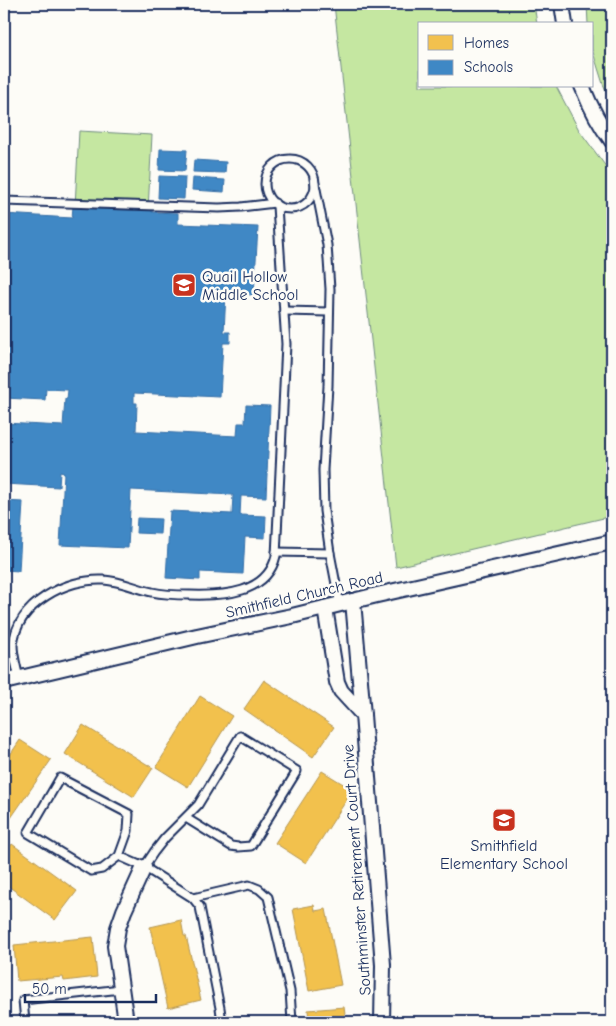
<svg xmlns="http://www.w3.org/2000/svg" width="616" height="1026" viewBox="0 0 616 1026" font-family="'Comic Neue',sans-serif">
	<style>
		.green { fill: #c5e7a1; stroke: #708b80 }
		.homes { fill: #f2c14e; stroke: #b29553 }
		.schools { fill: #3f88c5; stroke: #346da6 }
		.lines { fill: none; stroke-linecap: round; stroke-linejoin: round }
		.service-casing { stroke: #1b2f5e; stroke-width: 11 }
		.minor-casing { stroke: #1b2f5e; stroke-width: 18 }
		.service { stroke: #fdfcf7; stroke-width: 7 }
		.minor { stroke: #fdfcf7; stroke-width: 14 }
		.labels { text-anchor: middle; stroke-width: 5; stroke-linejoin: round; paint-order: stroke }
		.poi-label { font-size: 16px; fill: #1b2f5e; stroke: #fdfcf7; text-anchor: start }
		.street-label { font-size: 16px; fill: #1b2f5e; stroke: #fdfcf7 }
	</style>
	<rect width="100%" height="100%" fill="#fdfcf7"/>
	<filter id="ink" filterUnits="userSpaceOnUse"><feTurbulence type="fractalNoise" baseFrequency=".02" numOctaves="2"/><feDisplacementMap in="SourceGraphic" scale="10" xChannelSelector="R" yChannelSelector="G"/><feConvolveMatrix kernelMatrix="1 2 1 2 8 2 1 2 1" color-interpolation-filters="sRGB"/></filter>
	<g filter="url(#ink)">
		<!-- green -->
		<g class="green">
			<polygon points="334,4 534,4 537,24 420,24 420,86 556,86 579,130 607,168 612,173 612,516 396,567"/>
			<polygon points="587,4 612,4 612,103 603,84 592,49 592,24 588,24"/>
			<polygon points="79,131 152,135 148,210 75,206"/>
		</g>
		<!-- homes -->
		<g class="homes">
			<polygon points="264,680 334,727 313,757 244,709"/>
			<polygon points="200,696 232,716 188,787 156,767"/>
			<polygon points="83,725 153,768 134,797 65,754"/>
			<polygon points="20,740 51,760 4,828 4,764"/>
			<polygon points="322,771 353,790 306,863 275,843"/>
			<polygon points="12,844 77,891 55,920 4,883 4,855"/>
			<polygon points="314,905 315,911 326,909 341,985 309,991 293,909"/>
			<polygon points="181,920 184,936 186,936 201,1000 168,1008 150,927"/>
			<polygon points="93,937 97,977 64,981 63,977 17,981 14,945"/>
			<polygon points="4,996 7,1022 4,1022"/>
			<polygon points="344,1007 346,1022 309,1022 308,1010"/>
			<polygon points="199,1019 200,1022 168,1022"/>
		</g>
		<!-- schools -->
		<g class="schools">
			<polygon points="160,149 187,150 185,171 159,170"/>
			<polygon points="194,160 226,162 225,173 193,172"/>
			<polygon points="159,176 185,177 184,199 158,198"/>
			<polygon points="193,178 225,180 224,192 192,190"/>
			<polygon points="73,206 148,210 152,210 152,212 178,213 178,224 258,227 254,295 226,293 224,332 230,332 230,343 223,343 220,397 134,393 134,403 137,403 136,431 237,436 238,423 245,423 246,405 270,406 266,497 241,496 240,515 266,516 265,538 245,537 243,574 200,572 200,580 166,578 170,511 232,514 233,495 131,490 128,548 60,545 64,473 60,472 59,487 4,484 4,423 63,426 65,399 67,399 68,390 46,389 45,400 4,398 4,214 72,218"/>
			<polygon points="4,501 23,502 19,571 4,570"/>
			<polygon points="137,518 161,519 160,534 136,533"/>
		</g>
		<g class="lines">
			<!-- service casing -->
			<g class="service-casing">
				<g id="service">
					<circle cx="290" cy="184" r="25"/>
					<polyline points="314,179 327,245 330,289 328,386 323,470 324,511 330,553 340,605"/>
					<polyline points="4,201 219,208 241,207 275,203"/>
					<polyline points="284,311 329,312"/>
					<polyline points="276,552 330,553"/>
					<path d="M 19,679 C 17,668 13,656 13,645 C 17,603 67,578 104,580 C 121,581 137,589 152,592 C 165,595 178,595 190,595 C 223,596 267,594 276,556 L 286,344 L 277,206"/>
					<polygon points="60,778 129,814 128,831 119,856 102,869 91,871 28,833"/>
					<polyline points="119,856 144,867 193,898 200,907 220,1008 222,1022"/>
					<polyline points="144,867 154,852 165,838 198,805 240,736 297,771 251,846 238,847 231,846 186,818"/>
					<polyline points="193,898 249,885 259,889 268,897 290,991 292,1022"/>
					<polyline points="25,1022 23,1000 121,989"/>
				</g>
			</g>
			<!-- minor casing -->
			<g class="minor-casing">
				<g id="minor">
					<polyline points="562,4 565,24"/>
					<path d="M 582,86 C 590,106 599,124 612,141"/>
					<polyline points="325,608 337,682 341,691 363,715 353,601"/>
					<polyline points="4,682 197,636 292,616 377,595 612,542"/>
					<polyline points="363,715 383,965 382,1022"/>
					<polyline points="126,1022 115,946 118,928 124,911 144,867"/>
				</g>
			</g>
			<!-- service -->
			<use href="#service" class="service"/>
			<!-- minor -->
			<use href="#minor" class="minor"/>
		</g>
	</g>
	<!-- icons -->
	<defs>
		<g id="school-square" transform="scale(1.25)"><rect x="-9" y="-9" width="18" height="18" rx="4" fill="#c8321e" stroke="#fdfcf7"/><path d="M0-5L7-2L0 1L-7-2ZM-4 1L0 2.5L4 1V4Q0 6-4 4Z" fill="#fff"/></g>
	</defs>
	<g fill-rule="evenodd">
		<use href="#school-square" x="184" y="285"/>
		<use href="#school-square" x="504" y="820"/>
	</g>
	<g class="labels">
		<!-- poi labels -->
		<g class="poi-label">
			<text x="202" y="282">Quail Hollow<tspan x="202" dy="18">Middle School</tspan></text>
			<text x="504" y="851" text-anchor="middle">Smithfield<tspan x="504" dy="18">Elementary School</tspan></text>
		</g>
		<!-- street labels -->
		<g class="street-label">
			<text transform="translate(304 594) rotate(-13)" y="6">Smithfield Church Road</text>
			<text transform="translate(356 870) rotate(-94)" y="6">Southminster Retirement Court Drive</text>
		</g>
	</g>
	<!-- margin -->
	<rect width="616" height="1026" fill="none" stroke="#fdfcf7" stroke-width="20"/>
	<rect x="10" y="10" width="596" height="1006" fill="none" stroke="#1b2f5e" stroke-width="2" filter="url(#ink)"/>
	<!-- legend -->
	<rect x="418" y="22" width="175" height="65" fill="#fdfcf7" stroke="#a3aaba"/>
	<rect x="428" y="35" width="25" height="15" fill="#f2c14e" stroke="#a3aaba"/>
	<text x="464" y="48" font-size="15" fill="#1b2f5e">Homes</text>
	<rect x="428" y="60" width="25" height="15" fill="#3f88c5" stroke="#a3aaba"/>
	<text x="464" y="72" font-size="15" fill="#1b2f5e">Schools</text>
	<!-- scale -->
	<path d="M25 994v8h131v-8" fill="none" stroke="#1b2f5e" stroke-width="2.5"/>
	<text x="32" y="994" font-size="15" fill="#1b2f5e" stroke="#fdfcf7" stroke-width="4" paint-order="stroke">50 m</text>
</svg>
